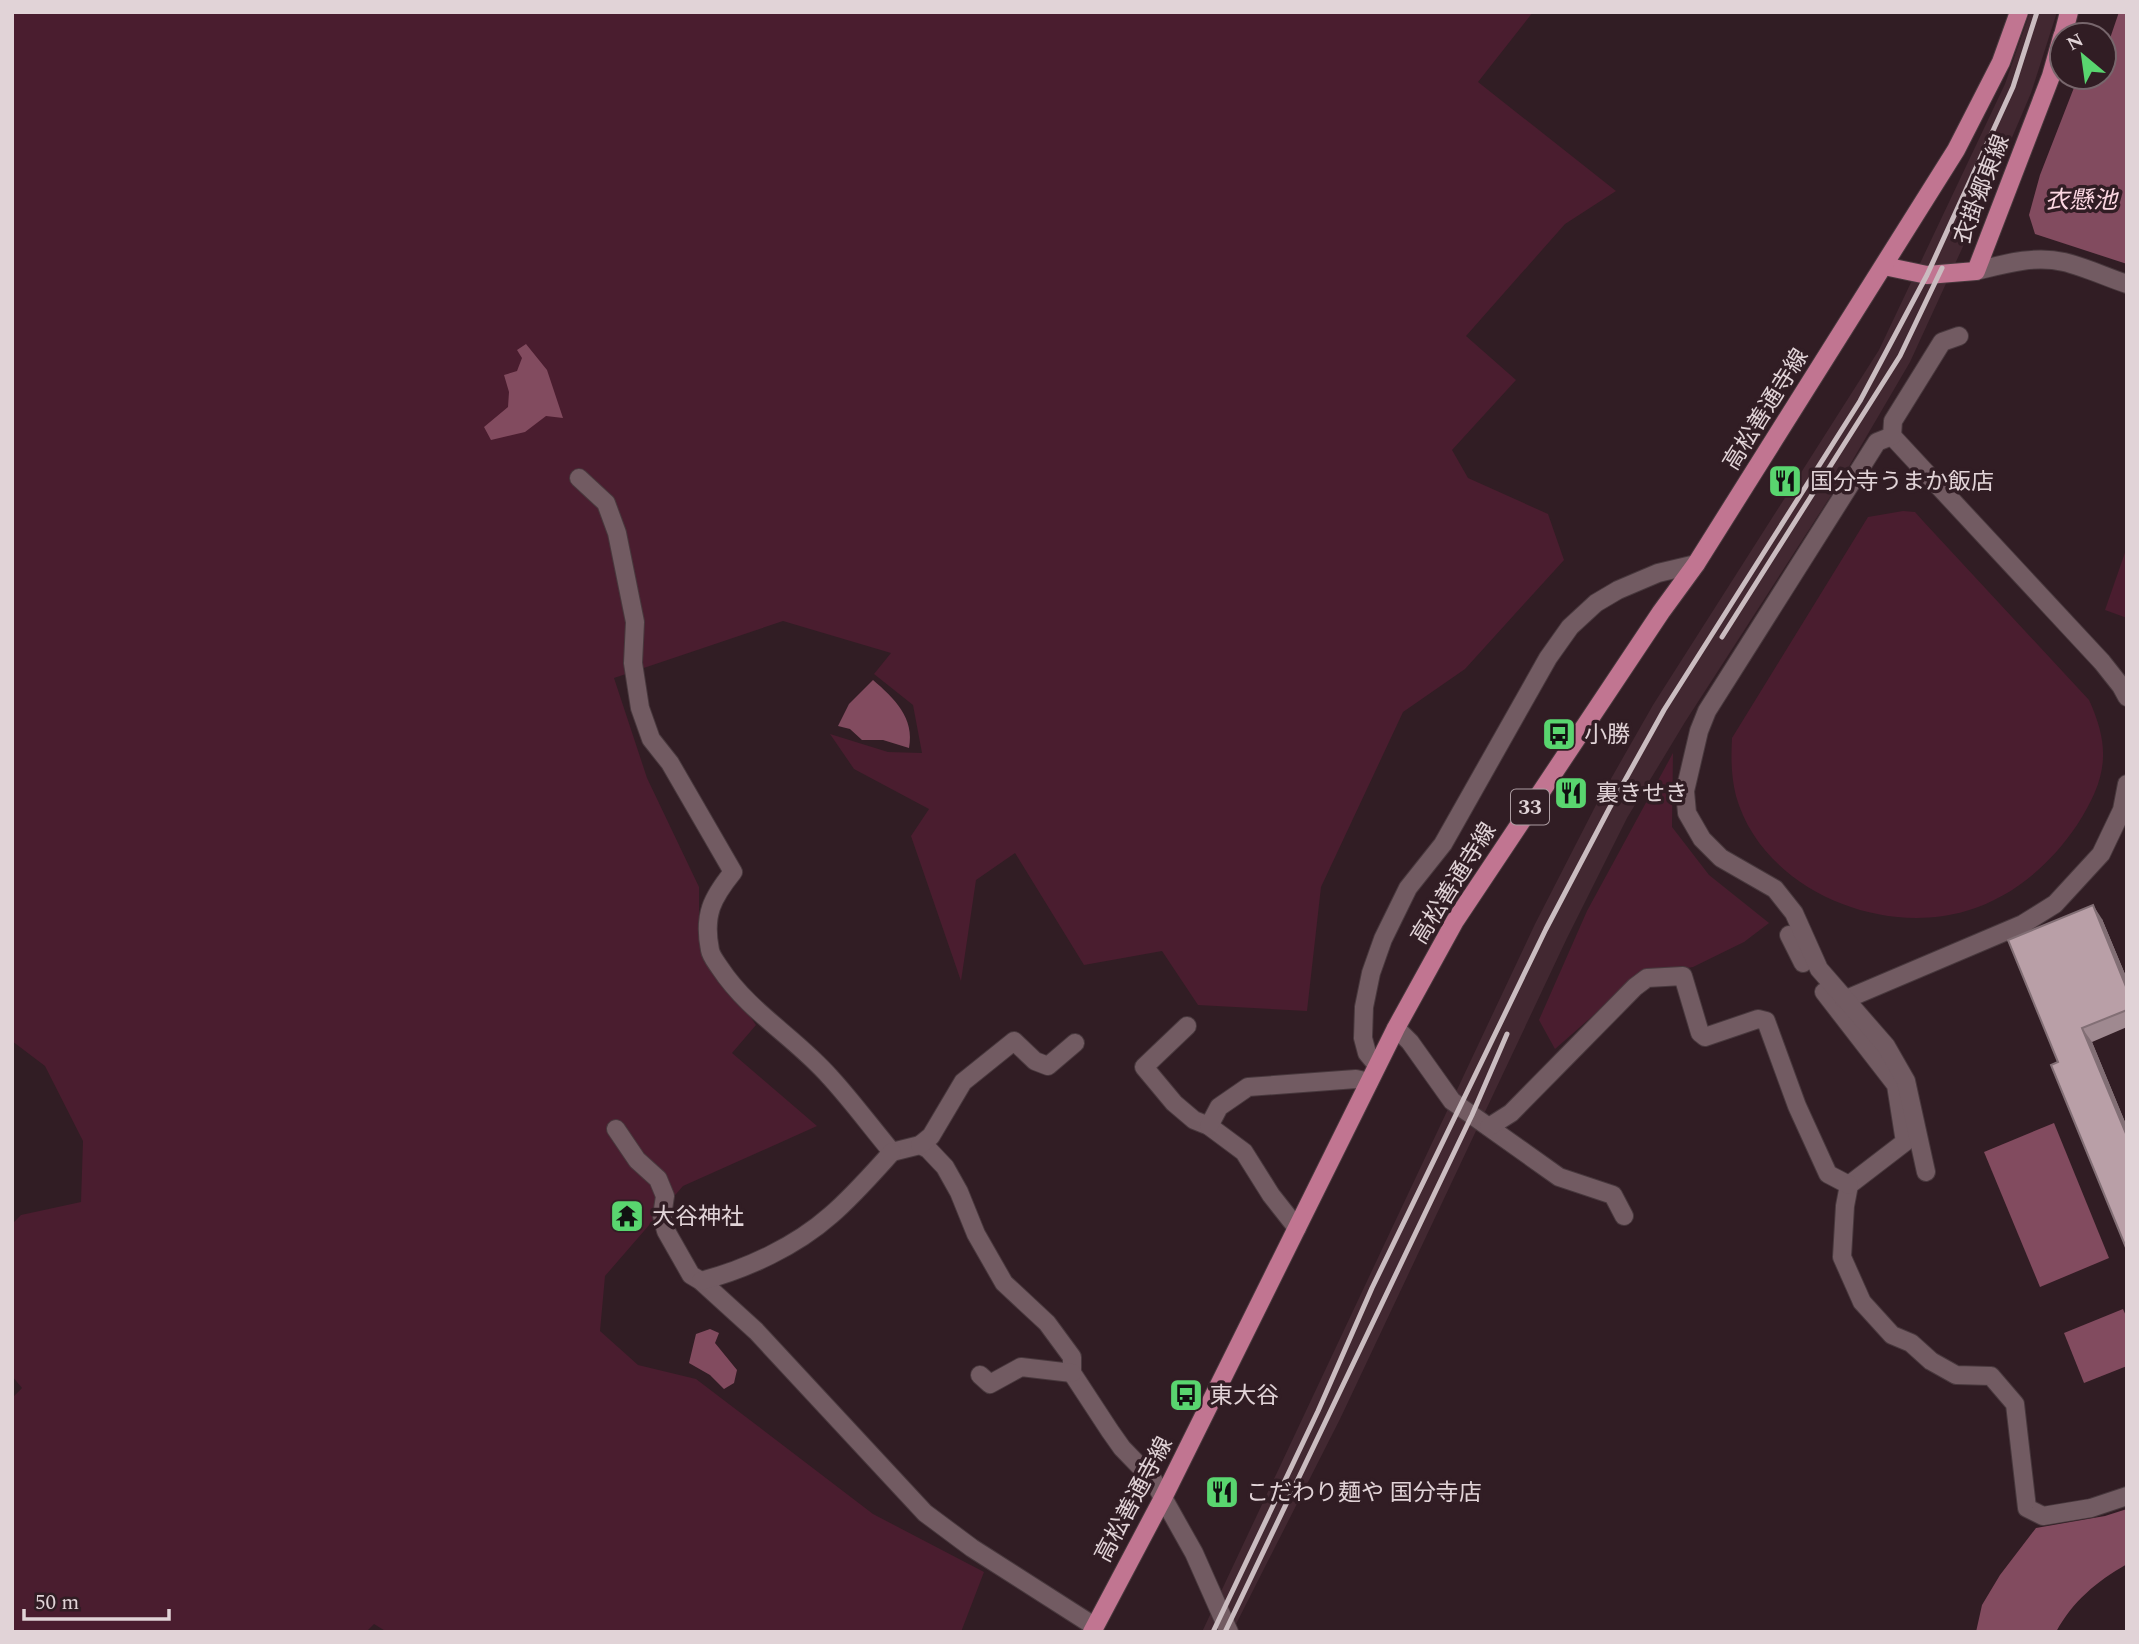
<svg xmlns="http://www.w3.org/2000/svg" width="2139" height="1644" viewBox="0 0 2139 1644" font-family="Spectral,'Noto Sans JP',serif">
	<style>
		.built { fill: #422831 }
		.green { fill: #4a1d2f }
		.water { fill: #824b5f }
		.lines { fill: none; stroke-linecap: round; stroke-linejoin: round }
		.minor-casing { stroke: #48383d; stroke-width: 20 }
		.major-casing { stroke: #48383d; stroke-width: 20 }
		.minor { stroke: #725b62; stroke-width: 18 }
		.major { stroke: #c17591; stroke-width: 18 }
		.rail { stroke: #cabcc0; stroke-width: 5 }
		.wall { fill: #9f8990 }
		.shaded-wall { fill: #826f75 }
		.building { fill: #b99fa7; stroke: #826f75; stroke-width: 2 }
		.labels { text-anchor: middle; stroke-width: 7; stroke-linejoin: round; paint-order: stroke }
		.shield { fill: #311d24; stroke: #ac9ca1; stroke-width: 2 }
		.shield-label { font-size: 21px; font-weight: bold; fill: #e1d3d7 }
		.street-label { font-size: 23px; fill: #e1d3d7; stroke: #311d24 }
		.poi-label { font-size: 23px; fill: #e1d3d7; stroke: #311d24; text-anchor: start }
		.water-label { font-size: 24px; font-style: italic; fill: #fdd8e3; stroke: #311d24 }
	</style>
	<rect width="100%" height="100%" fill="#311d24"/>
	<!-- built -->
	<polygon class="built" points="2030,12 2057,12 2031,93 1999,168 1910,362 1841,480 1685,722 1627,818 1567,938 1340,1419 1232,1632 1202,1632 1535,924 1596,805 1653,705 1879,350 2005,84"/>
	<!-- green -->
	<g class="green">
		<polygon points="12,12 1533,12 1478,82 1616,191 1565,224 1466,336 1516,380 1452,450 1468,478 1548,514 1564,560 1465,669 1403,712 1321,887 1307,1011 1198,1005 1162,951 1084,965 1015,853 976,880 961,981 911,836 929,809 854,769 830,734 888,752 922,753 913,705 874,674 891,653 783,621 614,678 647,778 699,887 699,944 756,1025 732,1053 817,1126 683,1186 605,1276 600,1331 638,1365 696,1379 873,1514 984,1572 961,1632 387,1632 374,1624 366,1632 12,1632 12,1398 22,1388 12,1376 12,1224 21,1215 81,1202 83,1141 45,1066 12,1041"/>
		<path d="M 1903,511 L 1915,512 L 1923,521 L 2089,700 C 2112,750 2106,780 2077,825 C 2050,865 2013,897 1966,911 C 1878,937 1762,888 1736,796 C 1731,776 1731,758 1732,738 L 1868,517 Z"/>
		<polygon points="2127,547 2127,618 2105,610"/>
		<polygon points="1673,753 1672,827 1709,875 1769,923 1744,942 1693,967 1637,977 1555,1049 1539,1020 1587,911"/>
	</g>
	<!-- water -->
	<g class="water">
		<polygon points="2119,12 2127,12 2127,264 2035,234 2029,215 2040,175 2075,85 2086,77 2104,77 2104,56"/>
		<polygon points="526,344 547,370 563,418 546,416 525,432 491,440 484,427 508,407 509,392 504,375 517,371 522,358 517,350"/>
		<path d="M 873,680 C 894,698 915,718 909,748 L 883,740 L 862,740 L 850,729 L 838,726 L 849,704 Z"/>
		<polygon points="2054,1123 2109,1258 2040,1287 1984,1152"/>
		<polygon points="2123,1309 2127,1318 2127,1366 2084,1383 2064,1333"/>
		<polygon points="710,1329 719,1333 715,1343 737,1370 734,1383 724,1389 710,1375 689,1363 696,1334"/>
		<path d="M 2127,1509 L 2127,1564 C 2096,1582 2073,1601 2056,1632 L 1976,1632 L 1982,1605 L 2000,1575 L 2036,1528 L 2105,1516 Z"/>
	</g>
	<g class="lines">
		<!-- minor casing -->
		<g class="minor-casing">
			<g id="minor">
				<path d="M 1976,271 C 2004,264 2034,255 2064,262 C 2085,267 2106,277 2127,284"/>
				<polyline points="1892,436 2102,662 2121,686 2127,697"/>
				<path d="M 579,478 L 606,503 L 617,533 L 635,622 L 633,663 L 640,708 L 651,739 L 670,763 L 733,872 C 712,898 703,915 710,950 C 711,956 716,962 720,968 C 749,1012 796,1038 830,1077 C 852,1101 871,1127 892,1152 L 920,1145 L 928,1149 L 945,1167 L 959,1192 L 976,1234 L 1004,1283 L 1047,1323 L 1072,1357 L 1072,1373 L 1110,1431 L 1122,1448 L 1153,1480 L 1194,1553 L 1229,1632"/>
				<polyline points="1789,935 1803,963"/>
				<polyline points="1824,992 1896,1085 1905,1142 1849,1185 1845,1206 1842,1257 1862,1302 1892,1335 1911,1343 1931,1361 1956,1375 1991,1376 2015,1404 2027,1508 2043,1516 2091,1508 2127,1496"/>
				<polyline points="1844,1000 2023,924 2055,904 2101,854 2122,810 2127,784"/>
				<polyline points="1187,1026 1144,1067 1174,1103 1194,1120 1209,1126 1244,1152 1271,1195 1297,1228"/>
				<polyline points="1396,1028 1410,1042 1452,1101 1559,1177 1613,1195 1624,1216"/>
				<polyline points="1377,1065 1367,1053 1363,1038 1364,1007 1371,973 1383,939 1408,888 1443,844 1548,658 1570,627 1596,603 1618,590 1658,573 1696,564"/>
				<polyline points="1209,1126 1219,1107 1248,1087 1356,1079 1369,1082"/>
				<polyline points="1489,1127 1511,1113 1635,987 1647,978 1683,976 1700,1033 1705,1037 1758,1019 1766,1021 1797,1106 1828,1174 1849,1185"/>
				<polyline points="616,1129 637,1160 658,1179 665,1196 662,1216 666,1231 691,1275 701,1281 756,1331 925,1513 972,1548 1094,1626"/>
				<polyline points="920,1145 931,1136 963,1082 1014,1041 1035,1061 1048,1066 1075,1043"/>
				<polyline points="1926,1172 1906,1081 1886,1046 1819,969 1794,913 1775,889 1721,858 1702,839 1687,813 1685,791 1699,731 1707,711 1877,442 1892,436 1893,421 1942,342 1959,336"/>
				<path d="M 701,1281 C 747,1269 796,1246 831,1215 C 853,1196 873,1173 892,1152"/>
				<polyline points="980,1375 990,1384 1021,1367 1072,1373"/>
			</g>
		</g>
		<!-- major casing -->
		<g class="major-casing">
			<g id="major">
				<polyline points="2063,35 2069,12"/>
				<polyline points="1884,266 1927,275 1976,271 2051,76 2062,37"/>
				<polyline points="1092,1632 1163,1498 1396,1028 1455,921 1661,612 1696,564 1956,150 2001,62 2019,12"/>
			</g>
		</g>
		<!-- minor -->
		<use href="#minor" class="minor"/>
		<!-- major -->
		<use href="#major" class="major"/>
		<!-- rail -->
		<g class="rail">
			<polyline points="1722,637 1900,356 1942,268"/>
			<polyline points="1213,1632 1318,1411 1372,1288 1546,929 1609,809 1664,710 1860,401 1927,275 2013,87 2037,12"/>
			<polyline points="1225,1632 1472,1115 1507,1034"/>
		</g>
	</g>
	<!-- wall -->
	<polygon class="wall" points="2102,919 2127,979 2127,1027 2092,1042 2127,1127 2127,1250 2058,1062"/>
	<!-- shaded-wall -->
	<g class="shaded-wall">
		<polygon points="2093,905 2102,919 2127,979 2127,989"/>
		<polygon points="2082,1028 2092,1042 2127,1127 2127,1136"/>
	</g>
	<!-- building -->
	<polygon class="building" points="2093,905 2127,989 2127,1010 2082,1028 2127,1136 2127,1250 2051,1065 2058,1062 2008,940"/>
	<!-- icons -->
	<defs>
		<g id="restaurant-square" transform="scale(1.75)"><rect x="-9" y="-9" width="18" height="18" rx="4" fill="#59d56f" stroke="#311d24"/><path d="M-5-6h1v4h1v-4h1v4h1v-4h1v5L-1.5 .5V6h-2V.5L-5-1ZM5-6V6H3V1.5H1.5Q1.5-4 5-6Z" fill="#111"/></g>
		<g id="bus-square" transform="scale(1.75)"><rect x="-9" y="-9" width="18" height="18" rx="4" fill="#59d56f" stroke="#311d24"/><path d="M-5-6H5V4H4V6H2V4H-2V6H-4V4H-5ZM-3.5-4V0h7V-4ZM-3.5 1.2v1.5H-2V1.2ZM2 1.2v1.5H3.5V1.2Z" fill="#111"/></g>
		<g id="temple-square" transform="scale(1.75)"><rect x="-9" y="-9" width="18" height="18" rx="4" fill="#59d56f" stroke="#311d24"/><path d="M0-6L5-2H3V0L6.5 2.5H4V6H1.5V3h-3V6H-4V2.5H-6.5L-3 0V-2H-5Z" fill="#111"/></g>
	</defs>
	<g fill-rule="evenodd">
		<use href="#restaurant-square" x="1785" y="481"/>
		<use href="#bus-square" x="1559" y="734"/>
		<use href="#restaurant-square" x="1571" y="793"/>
		<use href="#temple-square" x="627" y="1216"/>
		<use href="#bus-square" x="1186" y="1395"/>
		<use href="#restaurant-square" x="1222" y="1492"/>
	</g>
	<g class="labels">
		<!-- shield labels -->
		<rect class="shield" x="1511" y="789.5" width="38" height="35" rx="5"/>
		<g class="shield-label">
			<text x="1530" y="814">33</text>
		</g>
		<!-- street labels -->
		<g class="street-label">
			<text transform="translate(1981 189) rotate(-69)" y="8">衣掛郷東線</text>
			<text transform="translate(1765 409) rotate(-58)" y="8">高松善通寺線</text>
			<text transform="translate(1453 883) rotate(-58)" y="8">高松善通寺線</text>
			<text transform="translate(1133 1499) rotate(-62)" y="8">高松善通寺線</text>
		</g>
		<!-- poi labels -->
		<g class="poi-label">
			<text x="1810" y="489">国分寺うまか飯店</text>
			<text x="1584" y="742">小勝</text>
			<text x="1596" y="801">裏きせき</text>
			<text x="652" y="1224">大谷神社</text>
			<text x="1210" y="1403">東大谷</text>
			<text x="1246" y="1500">こだわり麺や 国分寺店</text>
		</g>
		<!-- water labels -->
		<g class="water-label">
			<text x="2081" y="208">衣懸池</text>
		</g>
	</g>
	<!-- border -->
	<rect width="2139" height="1644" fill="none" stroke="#e1d3d7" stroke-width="28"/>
	<!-- north arrow -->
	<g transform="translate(2083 56) rotate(331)"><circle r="33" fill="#311d24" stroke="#77666c" stroke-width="2"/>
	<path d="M0-5L12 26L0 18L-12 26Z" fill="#59d56f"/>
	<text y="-10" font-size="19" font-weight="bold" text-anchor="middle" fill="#e1d3d7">N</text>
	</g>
	<!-- scale -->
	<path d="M24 1609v10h145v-10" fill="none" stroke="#e1d3d7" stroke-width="3.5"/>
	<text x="35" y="1609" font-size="21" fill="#e1d3d7" stroke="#311d24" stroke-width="5" paint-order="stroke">50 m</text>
</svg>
